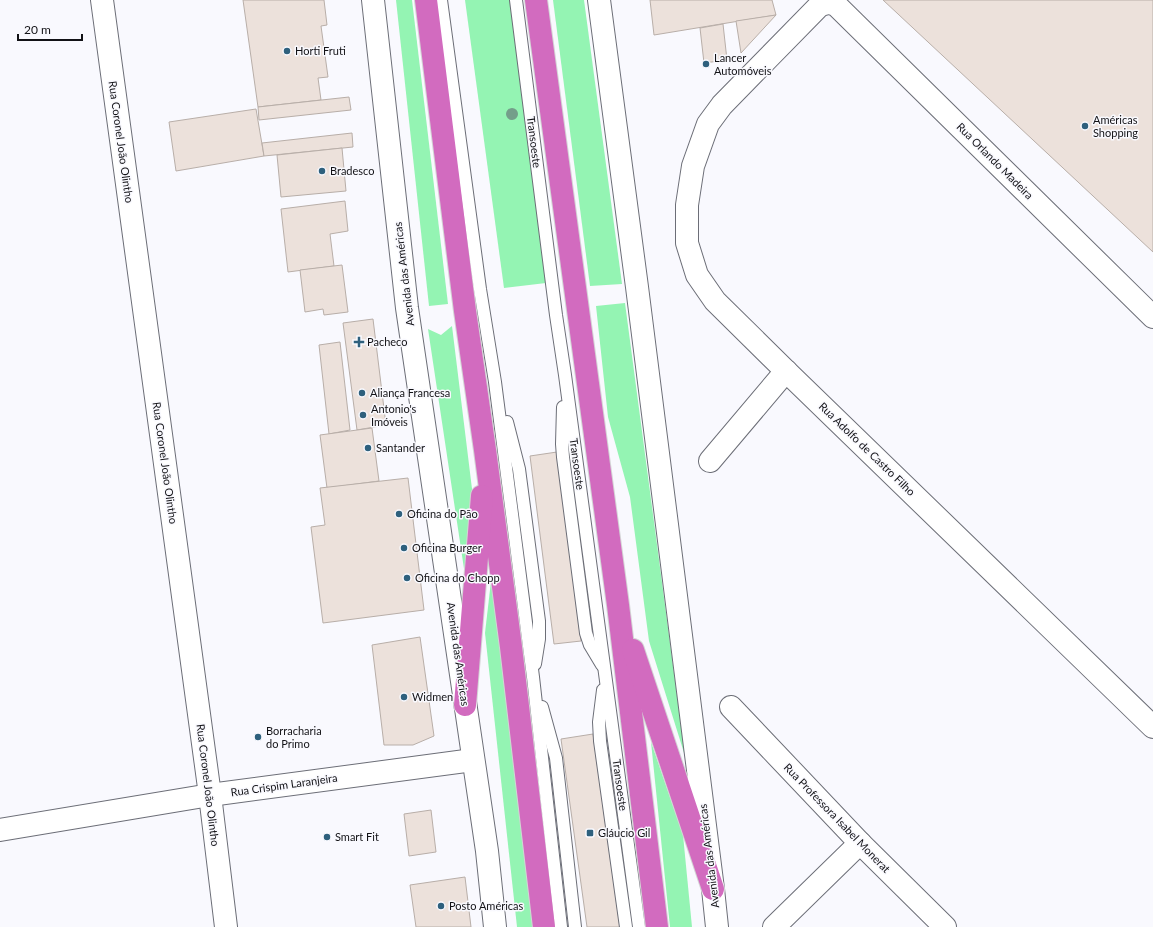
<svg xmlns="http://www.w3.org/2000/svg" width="1153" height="927" viewBox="0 0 1153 927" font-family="Lato,sans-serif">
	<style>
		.green { fill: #94f4b3 }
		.building { fill: #ece1db; stroke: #b8aea8 }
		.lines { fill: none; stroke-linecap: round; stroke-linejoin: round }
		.lane-casing { stroke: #6c6e77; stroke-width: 14 }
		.street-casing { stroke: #6c6e77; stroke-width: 24 }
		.secondary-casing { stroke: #6c6e77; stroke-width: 24 }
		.highway-casing { stroke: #d4d4d5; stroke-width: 24 }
		.lane { stroke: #fff; stroke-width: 12 }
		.street { stroke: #fff; stroke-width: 22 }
		.secondary { stroke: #fff; stroke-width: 22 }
		.highway { stroke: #d26bbf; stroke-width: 22 }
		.tree { fill: #749e8a }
		.poi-dot { fill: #2e607d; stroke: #f9f9fe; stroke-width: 1.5 }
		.labels { text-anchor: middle; stroke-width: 3; stroke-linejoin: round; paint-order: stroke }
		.poi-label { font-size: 11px; fill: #121216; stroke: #f9f9fe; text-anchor: start }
		.street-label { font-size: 11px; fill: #121216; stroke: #f9f9fe }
	</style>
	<rect width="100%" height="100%" fill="#f9f9fe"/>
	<!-- green -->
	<g class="green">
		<polygon points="396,0 412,0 448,304 429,306"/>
		<polygon points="465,0 510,0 546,283 504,288"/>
		<polygon points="553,0 584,0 622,284 590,286"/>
		<polygon points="625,303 685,756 649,641 630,497 608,417 596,306"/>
		<polygon points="452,326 473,497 466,582 428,329 441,335"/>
		<polygon points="493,564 537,927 517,927 485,633"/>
		<polygon points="651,742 683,835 692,927 670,927"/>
	</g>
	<!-- building -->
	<g class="building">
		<polygon points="243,0 324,0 327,25 321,26 328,77 318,78 321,100 258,107"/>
		<polygon points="650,0 772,0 776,15 654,35"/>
		<polygon points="883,0 1153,0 1153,252"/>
		<polygon points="776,15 741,53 736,21"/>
		<polygon points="723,24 727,60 704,63 700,28"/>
		<polygon points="349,97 351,110 259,120 258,107"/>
		<polygon points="256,109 264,156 176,171 169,122"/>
		<polygon points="352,133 353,147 264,156 262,143"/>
		<polygon points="342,148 346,191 281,197 277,155"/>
		<polygon points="345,201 348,231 330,234 334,266 288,272 281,209"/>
		<polygon points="342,265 348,312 324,315 323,309 305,312 300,270"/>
		<polygon points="373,319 386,425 357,430 343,323"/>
		<polygon points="340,342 350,430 329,434 319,345"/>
		<polygon points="372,428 379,481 327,488 320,435"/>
		<polygon points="557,452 581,641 554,644 530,456"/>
		<polygon points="408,478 424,610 323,623 311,527 325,525 320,488"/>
		<polygon points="420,637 434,736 413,745 384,745 372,645"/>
		<polygon points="593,734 620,927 587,927 561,739"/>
		<polygon points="431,810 436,852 409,856 404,814"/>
		<polygon points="465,877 471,927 416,927 410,885"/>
	</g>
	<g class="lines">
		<!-- lane casing -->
		<g class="lane-casing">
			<g id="lane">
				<polyline points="441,0 480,289 495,382 533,677 561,927"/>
				<polyline points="516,0 556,315 565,375 639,927"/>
				<polyline points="563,407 562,444 563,457 586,633 590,645 602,665"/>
				<polyline points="507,422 519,469 539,621 539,639 535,664"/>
				<polyline points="603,690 599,722 600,741 626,927"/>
				<polyline points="542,707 556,758 575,927"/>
			</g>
		</g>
		<!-- street casing -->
		<g class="street-casing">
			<g id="street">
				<polyline points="102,0 210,795 226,927"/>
				<path d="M 1153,317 L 837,6 C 830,2 826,3 819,6 L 722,105 L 708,124 L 693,166 L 687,205 L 687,243 L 697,275 L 715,301 L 786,371 L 1153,727"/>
				<polyline points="710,461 786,371"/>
				<polyline points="731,707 860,843 945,927"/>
				<polyline points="0,830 210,795 473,760"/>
				<polyline points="774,927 860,843"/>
			</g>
		</g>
		<!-- secondary casing -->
		<g class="secondary-casing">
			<g id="secondary">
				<polyline points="373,0 407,308 487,851 495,927"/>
				<polyline points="599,0 637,287 713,889 717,927"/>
			</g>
		</g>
		<!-- highway casing -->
		<g class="highway-casing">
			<g id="highway">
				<polyline points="426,0 465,311 485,450 511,647 544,927"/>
				<polyline points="536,0 618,605 657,927"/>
				<polyline points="633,650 713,889"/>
				<polyline points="465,705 482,496"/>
			</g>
		</g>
		<!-- lane -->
		<use href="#lane" class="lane"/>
		<!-- street -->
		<use href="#street" class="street"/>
		<!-- secondary -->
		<use href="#secondary" class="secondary"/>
		<!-- highway -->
		<use href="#highway" class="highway"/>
	</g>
	<!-- trees -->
	<circle class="tree" cx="512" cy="114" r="6"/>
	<!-- markers -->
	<g class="poi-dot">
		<circle cx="287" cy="51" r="4"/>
		<circle cx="706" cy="64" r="4"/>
		<circle cx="1085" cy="126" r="4"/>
		<circle cx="322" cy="171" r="4"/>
		<path d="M357 336h4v4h4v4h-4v4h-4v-4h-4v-4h4z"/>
		<circle cx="362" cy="393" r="4"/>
		<circle cx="363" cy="415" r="4"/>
		<circle cx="368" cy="448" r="4"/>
		<circle cx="399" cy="514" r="4"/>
		<circle cx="404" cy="548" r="4"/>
		<circle cx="407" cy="578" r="4"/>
		<circle cx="404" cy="697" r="4"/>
		<circle cx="258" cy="737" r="4"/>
		<rect x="586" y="829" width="8" height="8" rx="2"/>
		<circle cx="327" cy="837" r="4"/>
		<circle cx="441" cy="906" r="4"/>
	</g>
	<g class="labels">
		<!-- poi labels -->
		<g class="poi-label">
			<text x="295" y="55">Horti Fruti</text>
			<text x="714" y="62">Lancer<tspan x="714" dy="13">Automóveis</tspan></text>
			<text x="1093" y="124">Américas<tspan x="1093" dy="13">Shopping</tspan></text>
			<text x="330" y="175">Bradesco</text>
			<text x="367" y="346">Pacheco</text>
			<text x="370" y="397">Aliança Francesa</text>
			<text x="371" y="413">Antonio's<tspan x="371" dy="13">Imóveis</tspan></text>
			<text x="376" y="452">Santander</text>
			<text x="407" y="518">Oficina do Pão</text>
			<text x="412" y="552">Oficina Burger</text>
			<text x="415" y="582">Oficina do Chopp</text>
			<text x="412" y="701">Widmen</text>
			<text x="266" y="735">Borracharia<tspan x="266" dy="13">do Primo</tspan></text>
			<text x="598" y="837">Gláucio Gil</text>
			<text x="335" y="841">Smart Fit</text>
			<text x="449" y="910">Posto Américas</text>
		</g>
		<!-- street labels -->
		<g class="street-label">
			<text transform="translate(121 142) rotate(82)" y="4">Rua Coronel João Olintho</text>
			<text transform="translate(534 142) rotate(83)" y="4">Transoeste</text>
			<text transform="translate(995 161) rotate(45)" y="4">Rua Orlando Madeira</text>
			<text transform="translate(404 274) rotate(-97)" y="4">Avenida das Américas</text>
			<text transform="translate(867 449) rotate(44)" y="4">Rua Adolfo de Castro Filho</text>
			<text transform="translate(165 463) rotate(82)" y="4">Rua Coronel João Olintho</text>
			<text transform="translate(577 464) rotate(82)" y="4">Transoeste</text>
			<text transform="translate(458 654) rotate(82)" y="4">Avenida das Américas</text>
			<text transform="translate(208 785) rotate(83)" y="4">Rua Coronel João Olintho</text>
			<text transform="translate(284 785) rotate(-8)" y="4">Rua Crispim Laranjeira</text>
			<text transform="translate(620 785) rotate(82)" y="4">Transoeste</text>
			<text transform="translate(837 818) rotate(46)" y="4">Rua Professora Isabel Monerat</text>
			<text transform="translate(709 856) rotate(-97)" y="4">Avenida das Américas</text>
		</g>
	</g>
	<!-- scale -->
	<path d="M18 34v6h64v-6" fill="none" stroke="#121216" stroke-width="2"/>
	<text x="24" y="34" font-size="12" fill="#121216" stroke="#f9f9fe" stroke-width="3" paint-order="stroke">20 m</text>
</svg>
